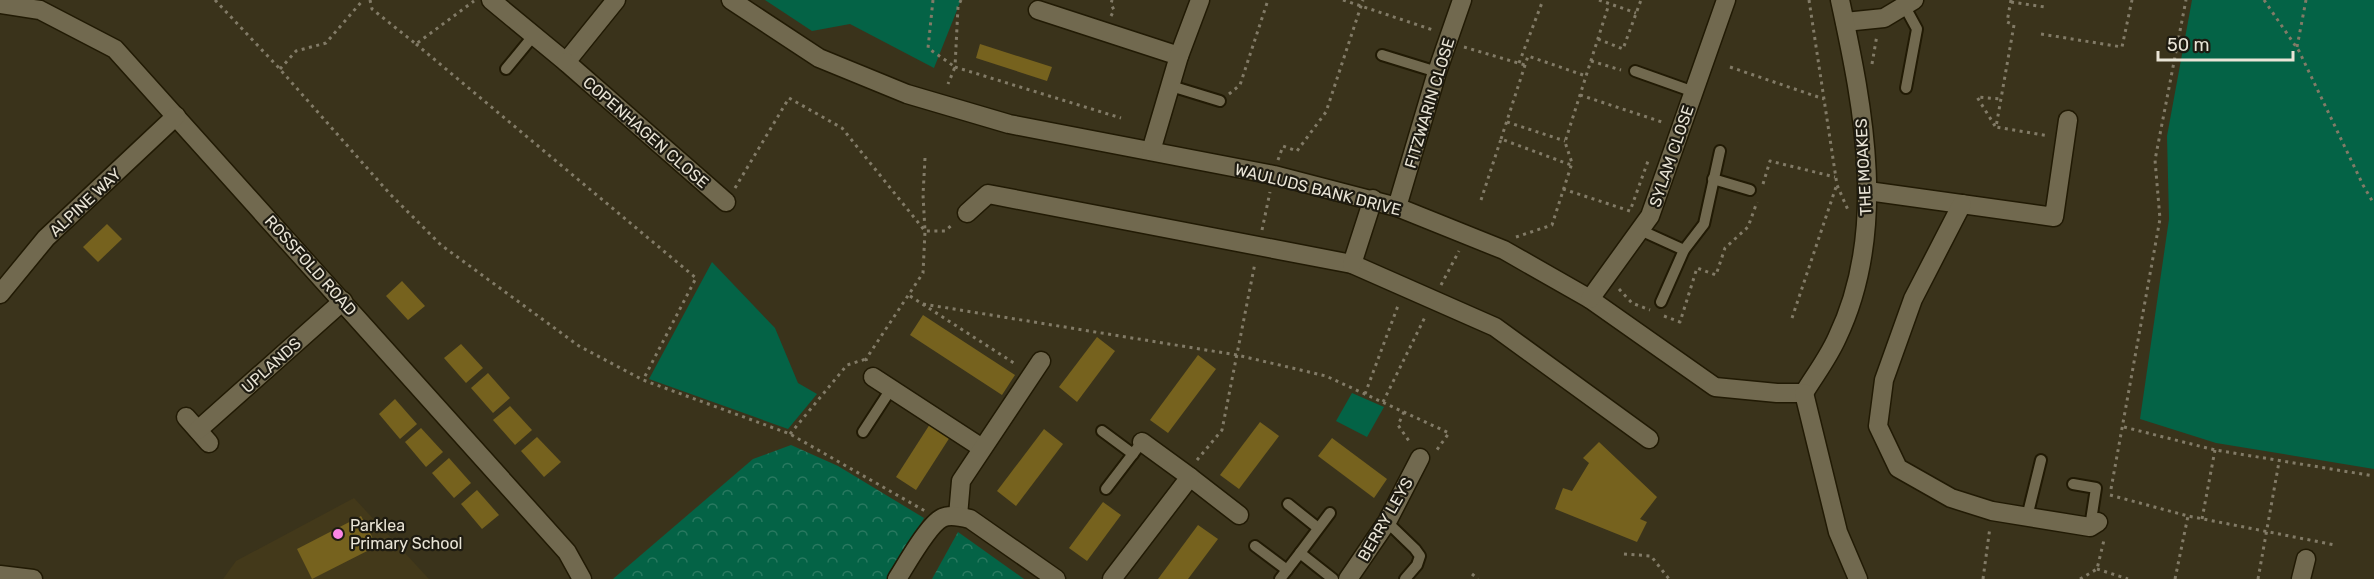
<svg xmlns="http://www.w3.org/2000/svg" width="2374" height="579" viewBox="0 0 2374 579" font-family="Rubik,sans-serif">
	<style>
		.built { fill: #43391a }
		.green { fill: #046346 }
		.forest { fill: url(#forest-crowns) }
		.building { fill: #76621e }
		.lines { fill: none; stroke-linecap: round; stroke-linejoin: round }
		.service-casing { stroke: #211a04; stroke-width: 14 }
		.minor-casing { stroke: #211a04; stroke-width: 21 }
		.path { stroke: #827b67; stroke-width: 3; stroke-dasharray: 3 4.5; stroke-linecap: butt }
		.service { stroke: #71694f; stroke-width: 10 }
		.minor { stroke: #71694f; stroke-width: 18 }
		.poi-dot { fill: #fc86e4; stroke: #1e1b11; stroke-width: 2 }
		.labels { text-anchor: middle; stroke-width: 4.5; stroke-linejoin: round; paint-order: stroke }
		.street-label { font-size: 16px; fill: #e9e4d6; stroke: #1e1b11 }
		.poi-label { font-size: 16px; fill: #e9e4d6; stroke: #1e1b11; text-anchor: start }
	</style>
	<defs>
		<pattern id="forest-crowns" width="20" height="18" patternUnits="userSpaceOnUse" patternTransform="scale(1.5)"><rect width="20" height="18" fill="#046346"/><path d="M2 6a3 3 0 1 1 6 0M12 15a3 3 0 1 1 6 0" fill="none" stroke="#297960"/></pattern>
	</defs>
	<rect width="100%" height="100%" fill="#3a331b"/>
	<!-- built -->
	<polygon class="built" points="354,498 429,579 223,579 236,561"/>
	<!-- green -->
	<g class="green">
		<polygon points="765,0 961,0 934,68 850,24 812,31"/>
		<polygon points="2192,0 2374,0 2374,469 2216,443 2140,419 2169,219 2167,136"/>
		<polygon points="712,262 775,328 798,383 817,394 788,429 649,379"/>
		<polygon points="1352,393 1384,407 1367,437 1336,421"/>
	</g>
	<!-- forest -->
	<g class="forest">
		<polygon points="791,445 838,466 924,518 888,579 613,579 753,459"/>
		<polygon points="958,532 1024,579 932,579"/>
	</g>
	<!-- building -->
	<g class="building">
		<polygon points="980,44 1052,67 1047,81 976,58"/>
		<polygon points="107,224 122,239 98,262 83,247"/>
		<polygon points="402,281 425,306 408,320 386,296"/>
		<polygon points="923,315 1015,375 1002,395 910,335"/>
		<polygon points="1097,337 1115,351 1077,402 1059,387"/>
		<polygon points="461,344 483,368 466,383 444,358"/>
		<polygon points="1198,355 1216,369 1168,433 1150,420"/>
		<polygon points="488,373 510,398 493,413 471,388"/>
		<polygon points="395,399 417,424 400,439 379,414"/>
		<polygon points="510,406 532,430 515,445 493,420"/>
		<polygon points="1260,422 1279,436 1239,489 1220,475"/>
		<polygon points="930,424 950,437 916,490 896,477"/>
		<polygon points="421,428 443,452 426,467 405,442"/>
		<polygon points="1044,429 1063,444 1016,506 997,491"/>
		<polygon points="537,437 561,462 544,477 521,451"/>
		<polygon points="1332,438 1387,479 1374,498 1318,456"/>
		<polygon points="1599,442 1657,497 1640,519 1647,522 1637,542 1555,509 1563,488 1572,491 1589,463 1583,458"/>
		<polygon points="449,458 471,483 454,498 432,473"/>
		<polygon points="477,490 499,515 482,529 461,504"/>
		<polygon points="1103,502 1121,515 1087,561 1069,548"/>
		<polygon points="361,516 377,546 312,579 297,549"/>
		<polygon points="1198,525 1218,539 1188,579 1158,579"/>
	</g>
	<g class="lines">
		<!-- service casing -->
		<g class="service-casing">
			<g id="service">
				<polyline points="1905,7 1917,29 1906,88"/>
				<polyline points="1382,55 1437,72"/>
				<polyline points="506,69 534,35"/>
				<polyline points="1635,71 1694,92"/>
				<polyline points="1171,86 1220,101"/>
				<polyline points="1713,179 1750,190"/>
				<polyline points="1640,230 1684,250"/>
				<polyline points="1661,302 1684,250 1704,224 1720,151"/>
				<polyline points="1102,431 1133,454"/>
				<polyline points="863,432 891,389"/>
				<polyline points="2073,484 2096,488 2090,527"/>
				<polyline points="1106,489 1142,442"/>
				<polyline points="1288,504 1318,528"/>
				<polyline points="2027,517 2041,460"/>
				<polyline points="1387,522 1415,549 1420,556 1417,565 1405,579"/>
				<polyline points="1255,546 1287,570"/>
				<polyline points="1300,553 1330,513"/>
				<polyline points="1280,579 1300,553 1333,579"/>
			</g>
		</g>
		<!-- minor casing -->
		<g class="minor-casing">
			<g id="minor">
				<polyline points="491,0 566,62 616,0"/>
				<polyline points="731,0 819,58 907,94 1009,124 1274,175 1397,207 1504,250 1590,299 1715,387 1777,393 1804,393"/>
				<polyline points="0,4 40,10 115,49 567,552 582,579"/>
				<polyline points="1038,10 1179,56"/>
				<polyline points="1845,22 1884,18 1914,0"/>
				<polyline points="566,62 726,202"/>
				<polyline points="1151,151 1179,56 1200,0"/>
				<polyline points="1868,191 2054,217 2068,120"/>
				<polyline points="1962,204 1913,299 1884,380 1878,426 1898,468 1951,498 1992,511 2090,527 2098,522"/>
				<polyline points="1397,207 1437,72 1462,0"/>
				<polyline points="967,213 988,194 1352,264 1495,327 1649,439"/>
				<polyline points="1352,264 1373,199"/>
				<polyline points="0,294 46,238 176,116"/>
				<polyline points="1590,299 1650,216 1726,0"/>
				<polyline points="873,377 982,448"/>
				<path d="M 1804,393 C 1815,375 1828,358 1837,338 C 1888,232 1864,110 1840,0"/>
				<polyline points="1804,393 1838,532 1858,579"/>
				<polyline points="186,417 209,443"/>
				<polyline points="198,430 343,301"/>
				<polyline points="1190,477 1239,515"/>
				<polyline points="958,516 961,481 1041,361"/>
				<polyline points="0,575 33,579"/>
				<path d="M 897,579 C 906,565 928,525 942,518 C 950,514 962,517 970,519 L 1056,579"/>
				<polyline points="1112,579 1190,477 1142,442"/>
				<polyline points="1348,579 1387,522 1420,458"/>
				<polyline points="2301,579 2306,559"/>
			</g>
		</g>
		<!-- path -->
		<g class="path">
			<polyline points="215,0 278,67 390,194 441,245 579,346 643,380 790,434 925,511"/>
			<polyline points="370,0 372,9 416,44 474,1"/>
			<polyline points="933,0 928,48 955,67 948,84"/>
			<polyline points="961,0 958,7 955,67 1121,118"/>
			<polyline points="1343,0 1433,30"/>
			<polyline points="1599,0 1636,13"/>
			<polyline points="1809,0 1837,185 1848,210"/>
			<polyline points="2011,0 2007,22 2014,25 1996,127 2049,136"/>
			<polyline points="2264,0 2299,51 2363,185 2374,204"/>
			<polyline points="2011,2 2045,7"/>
			<polyline points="1111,16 1114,10 1111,4 1112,0"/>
			<polyline points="2041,34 2122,47 2132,0"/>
			<polyline points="1598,39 1623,49 1641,0"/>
			<polyline points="416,44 696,278 643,380"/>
			<polyline points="1464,47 1525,65"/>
			<polyline points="2297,47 2306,0"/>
			<polyline points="1591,61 1621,70"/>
			<polyline points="1519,63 1543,0"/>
			<polyline points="1872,64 1877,35"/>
			<polyline points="1730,67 1824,99"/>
			<polyline points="280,69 296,51 326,43 363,0"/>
			<polyline points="1229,94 1240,85 1268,0"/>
			<polyline points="1580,95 1662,122 1662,123"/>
			<polyline points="1507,122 1565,141"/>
			<polyline points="1995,126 1977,97 2001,99"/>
			<polyline points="1501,139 1528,56 1586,76"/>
			<polyline points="925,158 923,195 925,231 945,231 953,224"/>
			<polyline points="1278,160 1283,146 1297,151 1326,112 1363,0"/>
			<polyline points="1763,184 1770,161 1835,177"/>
			<polyline points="735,188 789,98 842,128 925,231 923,273 866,359 867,362"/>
			<polyline points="1563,189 1630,211 1648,161"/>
			<polyline points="1481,200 1501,139 1571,165"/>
			<polyline points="1262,230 1270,192"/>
			<polyline points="1516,237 1552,225 1572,163 1565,142 1609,4"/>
			<polyline points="1441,285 1459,251"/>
			<polyline points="1619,289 1632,303 1650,310"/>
			<polyline points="910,296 1017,365"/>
			<polyline points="923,304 1237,355 1326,376 1449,433 1436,451"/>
			<polyline points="1664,316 1680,322 1697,268 1716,275 1725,248 1748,227 1757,202"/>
			<polyline points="1792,318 1836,187"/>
			<polyline points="1365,394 1399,303"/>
			<polyline points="1383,402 1426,315"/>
			<polyline points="1404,412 1398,425 1411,444"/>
			<polyline points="2124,427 2215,450 2374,476"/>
			<polyline points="790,434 847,365 866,359"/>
			<polyline points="1197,460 1222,430 1255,263"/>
			<polyline points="2111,489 2160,219 2155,160 2186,0"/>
			<polyline points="2110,495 2188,516 2335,545"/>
			<polyline points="2202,519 2215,450"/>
			<polyline points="1624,554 1651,556 1669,579"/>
			<polyline points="2097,569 2128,579"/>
			<polyline points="1472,574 1478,579"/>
			<polyline points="1983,579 1990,527"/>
			<polyline points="2080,579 2097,569 2104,540"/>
			<polyline points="2175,579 2188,516"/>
			<polyline points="2258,579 2279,462"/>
		</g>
		<!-- service -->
		<use href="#service" class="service"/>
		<!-- minor -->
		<use href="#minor" class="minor"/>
	</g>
	<!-- markers -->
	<circle class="poi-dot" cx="338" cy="534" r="6"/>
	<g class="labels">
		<!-- street labels -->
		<g class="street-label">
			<text transform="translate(1429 103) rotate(-73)" y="6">FITZWARIN CLOSE</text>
			<text transform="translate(646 132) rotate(41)" y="6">COPENHAGEN CLOSE</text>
			<text transform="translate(1671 156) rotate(-71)" y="6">SYLAM CLOSE</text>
			<text transform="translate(1863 167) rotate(-93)" y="6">THE MOAKES</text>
			<text transform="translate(1318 189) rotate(14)" y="6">WAULUDS BANK DRIVE</text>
			<text transform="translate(85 202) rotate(-43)" y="6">ALPINE WAY</text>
			<text transform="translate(311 265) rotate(48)" y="6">ROSSFOLD ROAD</text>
			<text transform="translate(271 365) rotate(-42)" y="6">UPLANDS</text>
			<text transform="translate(1385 519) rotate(-60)" y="6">BERRY LEYS</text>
		</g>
		<!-- poi labels -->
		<g class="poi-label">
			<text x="350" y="531">Parklea<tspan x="350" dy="18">Primary School</tspan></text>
		</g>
	</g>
	<!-- scale -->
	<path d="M2158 51v9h135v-9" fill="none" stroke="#e9e4d6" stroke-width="3"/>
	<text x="2167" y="51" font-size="18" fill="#e9e4d6" stroke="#1e1b11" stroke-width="4.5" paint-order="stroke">50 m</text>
</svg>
